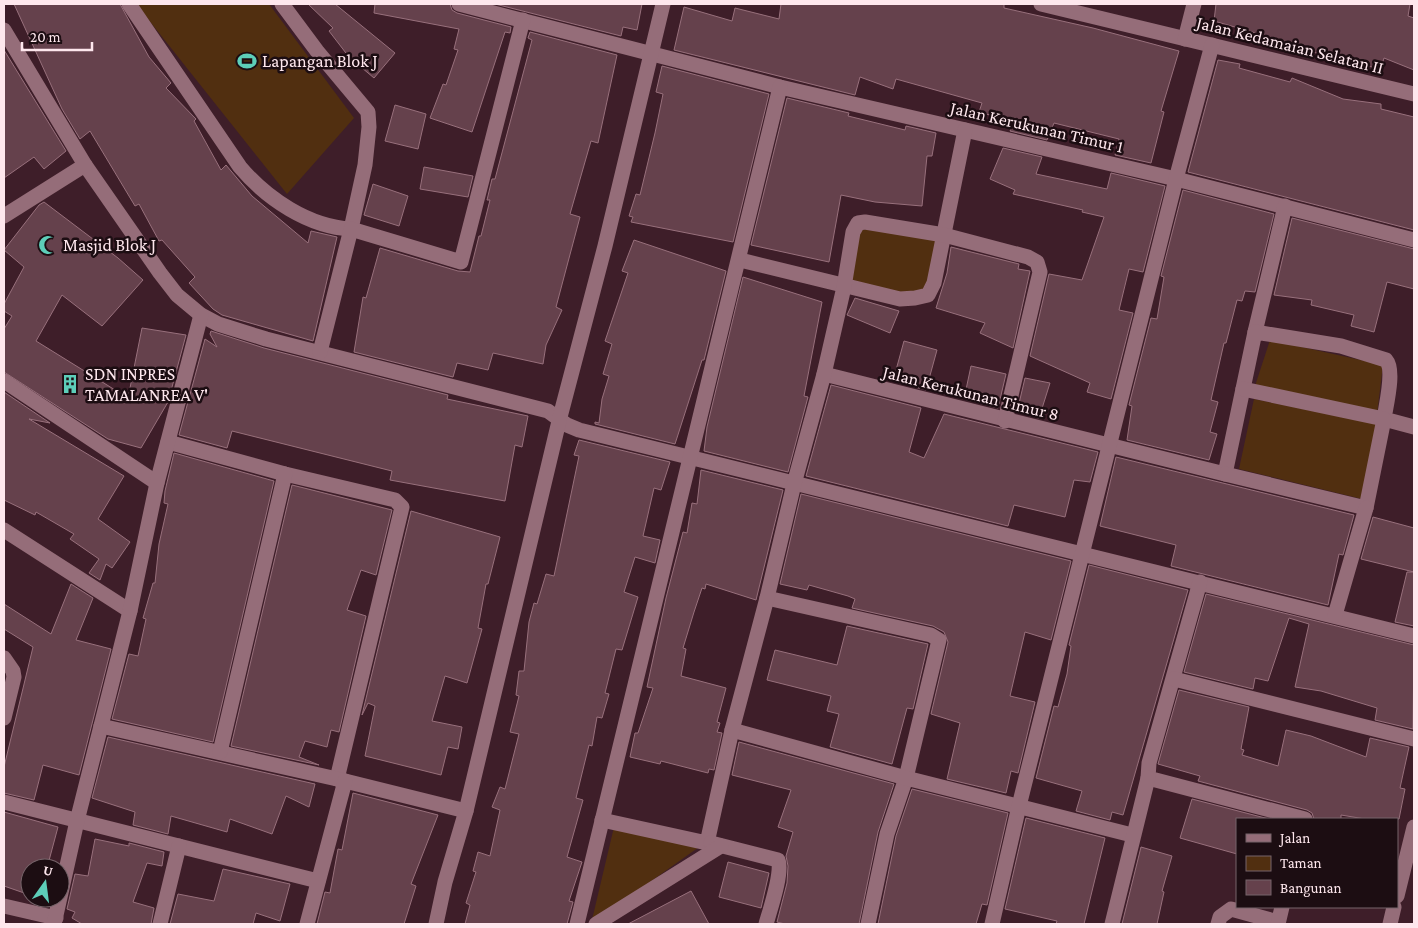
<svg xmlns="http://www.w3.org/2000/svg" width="1418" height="928" viewBox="0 0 1418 928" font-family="'Crimson Pro',serif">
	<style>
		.green { fill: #512f10 }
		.building { fill: #65414c; stroke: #98707c }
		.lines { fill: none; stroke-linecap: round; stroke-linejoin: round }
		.minor { stroke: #956d79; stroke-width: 15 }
		.labels { text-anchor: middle; stroke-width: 5; stroke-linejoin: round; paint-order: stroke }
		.street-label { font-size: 18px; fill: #fee7ed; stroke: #1c0d12 }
		.poi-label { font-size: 18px; fill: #fee7ed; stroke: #1c0d12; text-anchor: start }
	</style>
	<rect width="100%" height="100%" fill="#3e1e29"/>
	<!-- green -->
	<g class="green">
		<polygon points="136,4 269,4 354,118 287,194"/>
		<polygon points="860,229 937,238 927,289 912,295 849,284"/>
		<polygon points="1270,340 1383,365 1377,414 1255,386"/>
		<polygon points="1254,399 1376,424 1362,499 1239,469"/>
		<polygon points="614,827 699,847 591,924"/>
	</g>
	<!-- building -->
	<g class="building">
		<polygon points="14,4 120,4 149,57 171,83 166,88 196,119 194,121 221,170 226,165 252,196 308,243 311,231 337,237 313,341 222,315 213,309 189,283 195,277 162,240 159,241 139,204 135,206 90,131 80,139 62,109"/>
		<polygon points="308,4 335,4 395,53 374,78 349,57 329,31 333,28"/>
		<polygon points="375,4 450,4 452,10 457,13 511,27 510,33 505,32 472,132 430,118 443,84 446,85 458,50 454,49 459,29 374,13"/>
		<polygon points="495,4 642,4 637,30 623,27 621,36"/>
		<polygon points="781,4 1004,4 1004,8 1093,28 1179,51 1161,111 1164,112 1151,163 1115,155 1119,139 1054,123 1047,140 1010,131 1014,122 979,112 982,103 896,79 893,89 860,77 855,95 674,50 684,7 732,21 735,8 779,19"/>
		<polygon points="1216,4 1410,4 1408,16 1414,18 1414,70 1384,58 1381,69 1336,59 1303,49 1304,47 1214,21"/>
		<polygon points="530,32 617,55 598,143 591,141 570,214 580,217 556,307 562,310 546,345 543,364 493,353 488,370 457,363 453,377 354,352 363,297 366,298 380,248 458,271 470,272 479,236 481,236 490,200 487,200 492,179 495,179 532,40 528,38"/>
		<polygon points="4,50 66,151 44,169 34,157 4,178"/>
		<polygon points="1218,60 1240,64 1239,68 1290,82 1292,78 1343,99 1381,104 1381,109 1414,117 1414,230 1188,172"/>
		<polygon points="662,66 769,94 733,242 631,222 633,217 629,216 636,194 640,195 655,133 663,94 656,92"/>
		<polygon points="787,98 849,113 848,116 905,130 906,126 936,133 932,156 927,156 922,206 875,202 841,195 829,262 751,245"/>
		<polygon points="395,105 426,114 418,149 385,141"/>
		<polygon points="1003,148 1042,157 1036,174 1107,189 1111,173 1165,186 1143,272 1129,269 1119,310 1133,313 1111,399 1087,392 1090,383 1030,356 1049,274 1082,280 1104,217 1082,212 1083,210 1013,194 1015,190 990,179"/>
		<polygon points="424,167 473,176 468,197 420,189"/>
		<polygon points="373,184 408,196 399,226 364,215"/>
		<polygon points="1183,190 1274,214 1255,292 1245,291 1242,301 1237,300 1226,343 1224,343 1211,400 1218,402 1210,432 1217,434 1209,460 1127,440 1132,406 1129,405 1151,318 1157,319 1164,277 1161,276"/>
		<polygon points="44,202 118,258 143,280 102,326 62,295 36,341 128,398 142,328 186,335 168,402 141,448 108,439 4,372 4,329 12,316 4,311 4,304 24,267 4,250 39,205"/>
		<polygon points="1292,218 1414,249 1414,289 1387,282 1374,332 1351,326 1354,315 1311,305 1312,300 1274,295"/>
		<polygon points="634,240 726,271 704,360 702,360 675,444 595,424 595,422 599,423 602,399 609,376 603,374 612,344 605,341 628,273 622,271"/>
		<polygon points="951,247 1019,264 1018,269 1030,271 1013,348 980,333 985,323 936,308 947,273"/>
		<polygon points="743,277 822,302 804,396 808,397 788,472 704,451 707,427"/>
		<polygon points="855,298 899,311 890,333 847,315"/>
		<polygon points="211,331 264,348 448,395 447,399 528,416 522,447 515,445 505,501 390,480 392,471 232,431 227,448 179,435 205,339 217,347 210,334"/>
		<polygon points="904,341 937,350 926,390 893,381"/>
		<polygon points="971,366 1006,374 998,408 964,399"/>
		<polygon points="1025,378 1050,383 1039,418 1017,412"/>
		<polygon points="831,385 921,408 909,452 924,458 944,414 1098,452 1090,482 1074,480 1065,517 1014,505 1008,526 806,476"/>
		<polygon points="4,392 50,423 29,419 124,476 98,519 130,542 112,568 106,564 100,580 89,573 99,559 70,539 74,534 36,512 35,515 4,500"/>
		<polygon points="579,440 670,462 661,490 654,488 643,536 660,540 655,563 635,557 624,592 638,597 622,650 616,649 605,693 609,694 602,718 597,717 592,746 589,745 576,798 583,800 567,857 582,862 569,901 573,902 567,924 465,924 470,905 466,903 476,872 473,871 478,852 490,856 500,810 492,807 500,787 505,789 519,734 510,732 519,696 516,695 519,671 524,671 529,622 534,603 537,604 546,574 554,576 579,456 574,455"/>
		<polygon points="174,453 274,481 213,742 112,719 129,654 138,656 146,619 143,618 153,583 155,583 159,544 168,504 164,503 165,491"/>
		<polygon points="1116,457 1354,515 1343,555 1339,554 1328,605 1171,566 1176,545 1100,526"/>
		<polygon points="701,470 783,490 756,600 706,584 705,589 702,588 694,612 683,648 686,649 681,676 726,688 717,722 720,723 717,732 722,733 714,770 709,769 708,773 661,761 660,764 630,757 635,733 638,733 653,688 647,687 666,598 683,532 687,533 692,503 697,504"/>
		<polygon points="292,485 392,510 376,575 361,570 347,610 366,616 339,732 331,730 327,747 305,741 299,757 319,765 231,746"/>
		<polygon points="801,494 1071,561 1051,640 1025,632 1010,696 1035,702 1018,773 1011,771 1006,793 947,779 960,723 931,714 948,642 944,632 933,626 852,608 855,599 848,596 809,585 807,590 780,584"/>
		<polygon points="411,511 500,537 488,584 486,584 478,628 482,629 467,683 445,676 432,721 462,727 458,749 448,747 441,775 365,756 375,706 368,703 362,715"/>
		<polygon points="1373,517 1414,528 1414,572 1361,559"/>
		<polygon points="1089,565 1188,590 1123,815 1112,812 1110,820 1076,811 1082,791 1036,778 1054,706 1058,707 1067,674 1071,646 1069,645"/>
		<polygon points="1407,572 1414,572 1414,626 1395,622"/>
		<polygon points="71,584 93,598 76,640 111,649 79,775 43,765 34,800 4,793 4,767 33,647 4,629 4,604 51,634"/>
		<polygon points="1206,594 1414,645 1413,729 1375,720 1377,708 1321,691 1295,687 1309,624 1289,618 1268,681 1255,678 1253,689 1184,672"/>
		<polygon points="847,626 928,644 913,709 907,708 892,764 830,747 839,714 827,711 831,696 767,680 775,650 837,665"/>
		<polygon points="1179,690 1249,707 1241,749 1244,750 1242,755 1278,766 1286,730 1311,736 1366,757 1370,738 1409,747 1400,788 1405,789 1399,819 1365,819 1341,815 1341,819 1314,819 1312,813 1307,810 1198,781 1200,776 1158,764"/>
		<polygon points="108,737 315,784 309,807 286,796 272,834 230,819 227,832 171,816 168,834 133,825 135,812 92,798"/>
		<polygon points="739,742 894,784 878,832 859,924 785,924 777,922 787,883 788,866 786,856 793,832 778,827 791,790 732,775"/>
		<polygon points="912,789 1008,813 987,905 982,904 976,924 878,924 896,836"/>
		<polygon points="353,793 438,815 411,884 416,886 404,924 317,924 325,892 330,893 338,849 342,850"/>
		<polygon points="1192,799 1269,819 1237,819 1237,854 1180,838"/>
		<polygon points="4,812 58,827 47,868 30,868 30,895 4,886"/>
		<polygon points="1026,818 1105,838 1084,924 1056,924 1057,921 1005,909"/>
		<polygon points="95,839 129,846 129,843 164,852 162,866 147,863 133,902 154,908 151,924 82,924 72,918 75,912 67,909 75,874 88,876"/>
		<polygon points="1141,847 1172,856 1162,891 1164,892 1157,924 1122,924"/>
		<polygon points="728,862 769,873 761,908 719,897"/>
		<polygon points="223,869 290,884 280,921 256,913 253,924 170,924 178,894 214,901"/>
		<polygon points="691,891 709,924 628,924"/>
	</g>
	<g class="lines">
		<!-- minor -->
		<g class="minor">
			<path d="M 129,4 L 240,167 C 267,199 309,227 351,229 L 365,165 L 369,127 L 368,112 L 317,51 L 282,4"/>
			<polyline points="459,4 780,87 1176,179 1414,240"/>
			<polyline points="1041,4 1414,94"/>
			<polyline points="4,30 85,165 160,273 177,295 201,315 218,324 266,339 548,411 567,425 579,430 1414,636"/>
			<polyline points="1185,39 1194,4"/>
			<polyline points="4,216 85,165"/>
			<polyline points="740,260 900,299 915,298 928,295 934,283 965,130"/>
			<polyline points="1255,332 1285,206"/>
			<polyline points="320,352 351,229 461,262 523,20"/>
			<path d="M 824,374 L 1225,474 L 1255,332 L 1341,346 L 1386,360 C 1395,370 1386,405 1384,419 L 1414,427"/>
			<polyline points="4,381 157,483"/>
			<polyline points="168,442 285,474 395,500 402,507 337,779"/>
			<polyline points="1225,474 1366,508 1384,419 1243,389"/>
			<polyline points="4,530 130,611"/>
			<polyline points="1200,582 1149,763 1148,778 1305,819"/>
			<polyline points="767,598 931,635 939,640 906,778 887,834 868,924"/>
			<polyline points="1335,615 1366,508"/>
			<polyline points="4,658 13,671 14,677 4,718"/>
			<polyline points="1174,679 1414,739"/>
			<polyline points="101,726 337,779 466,811"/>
			<polyline points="732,730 906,778 1132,835"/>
			<polyline points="220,752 285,474"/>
			<polyline points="4,802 318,881"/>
			<polyline points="602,820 707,843 732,730 767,598 794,484 824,374 844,287 853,232 858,223 865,222 944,235 1028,257 1037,262 1040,272 1005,421"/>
			<path d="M 711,843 L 778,860 C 783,872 770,910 766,924"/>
			<polyline points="1397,896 1414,827"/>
			<polyline points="4,906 56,918"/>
			<polyline points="54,924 77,821 130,611 157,483 201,315"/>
			<polyline points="160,924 179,846"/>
			<polyline points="307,924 345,781"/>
			<polyline points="436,924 445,882 466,811 560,417 605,246 663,4"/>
			<polyline points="577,924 780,87"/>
			<polyline points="596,924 721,846"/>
			<polyline points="992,924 1019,806 1176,179 1212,45"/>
			<polyline points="1112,924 1148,778"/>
			<polyline points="1218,924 1220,917 1231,909 1278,922"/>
			<polyline points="1278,924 1282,907"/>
			<polyline points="1390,924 1394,907"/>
		</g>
	</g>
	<!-- icons -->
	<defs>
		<g id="stadium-bare" transform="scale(1.5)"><path d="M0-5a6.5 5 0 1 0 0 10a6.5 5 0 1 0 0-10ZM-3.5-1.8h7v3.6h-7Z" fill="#5dceb9" stroke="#1c0d12" stroke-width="2.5" paint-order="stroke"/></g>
		<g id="mosque-bare" transform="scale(1.5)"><path d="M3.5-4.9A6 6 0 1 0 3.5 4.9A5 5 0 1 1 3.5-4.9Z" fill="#5dceb9" stroke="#1c0d12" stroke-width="2.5" paint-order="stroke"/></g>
		<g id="building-bare" transform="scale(1.5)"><path d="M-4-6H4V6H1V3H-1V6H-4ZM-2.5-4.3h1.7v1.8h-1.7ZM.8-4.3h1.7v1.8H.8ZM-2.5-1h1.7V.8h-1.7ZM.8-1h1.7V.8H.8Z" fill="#5dceb9" stroke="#1c0d12" stroke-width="2.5" paint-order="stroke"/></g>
	</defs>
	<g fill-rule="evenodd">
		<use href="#stadium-bare" x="247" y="61"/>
		<use href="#mosque-bare" x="48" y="245"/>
		<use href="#building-bare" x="70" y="384"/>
	</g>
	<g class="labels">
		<!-- street labels -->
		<g class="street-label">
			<text transform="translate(1290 45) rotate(14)" y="6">Jalan Kedamaian Selatan II</text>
			<text transform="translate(1037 127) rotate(13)" y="6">Jalan Kerukunan Timur 1</text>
			<text transform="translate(971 393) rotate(14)" y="6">Jalan Kerukunan Timur 8</text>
		</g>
		<!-- poi labels -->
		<g class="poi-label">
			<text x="262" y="67">Lapangan Blok J</text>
			<text x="63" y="251">Masjid Blok J</text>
			<text x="85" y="380">SDN INPRES<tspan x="85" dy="21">TAMALANREA V'</tspan></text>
		</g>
	</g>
	<!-- border -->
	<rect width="1418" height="928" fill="none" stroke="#fee7ed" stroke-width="10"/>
	<!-- legend -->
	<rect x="1236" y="818" width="162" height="90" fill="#1c0d12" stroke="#76646a"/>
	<rect x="1246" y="834" width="25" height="8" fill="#956d79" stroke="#76646a"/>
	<text x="1280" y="843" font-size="15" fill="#fee7ed">Jalan</text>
	<rect x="1246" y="856" width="25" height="15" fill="#512f10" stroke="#76646a"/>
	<text x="1280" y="868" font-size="15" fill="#fee7ed">Taman</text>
	<rect x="1246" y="880" width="25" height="15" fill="#65414c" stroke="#76646a"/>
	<text x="1280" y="893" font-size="15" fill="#fee7ed">Bangunan</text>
	<!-- north arrow -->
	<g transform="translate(45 883) rotate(14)"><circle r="24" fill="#1c0d12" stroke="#76646a"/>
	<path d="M0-4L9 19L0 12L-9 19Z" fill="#5dceb9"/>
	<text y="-8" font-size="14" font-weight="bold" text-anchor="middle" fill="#fee7ed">U</text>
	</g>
	<!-- scale -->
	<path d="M22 42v8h70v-8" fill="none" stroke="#fee7ed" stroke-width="2.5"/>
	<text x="30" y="42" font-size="15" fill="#fee7ed" stroke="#1c0d12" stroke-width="4" paint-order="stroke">20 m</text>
</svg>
